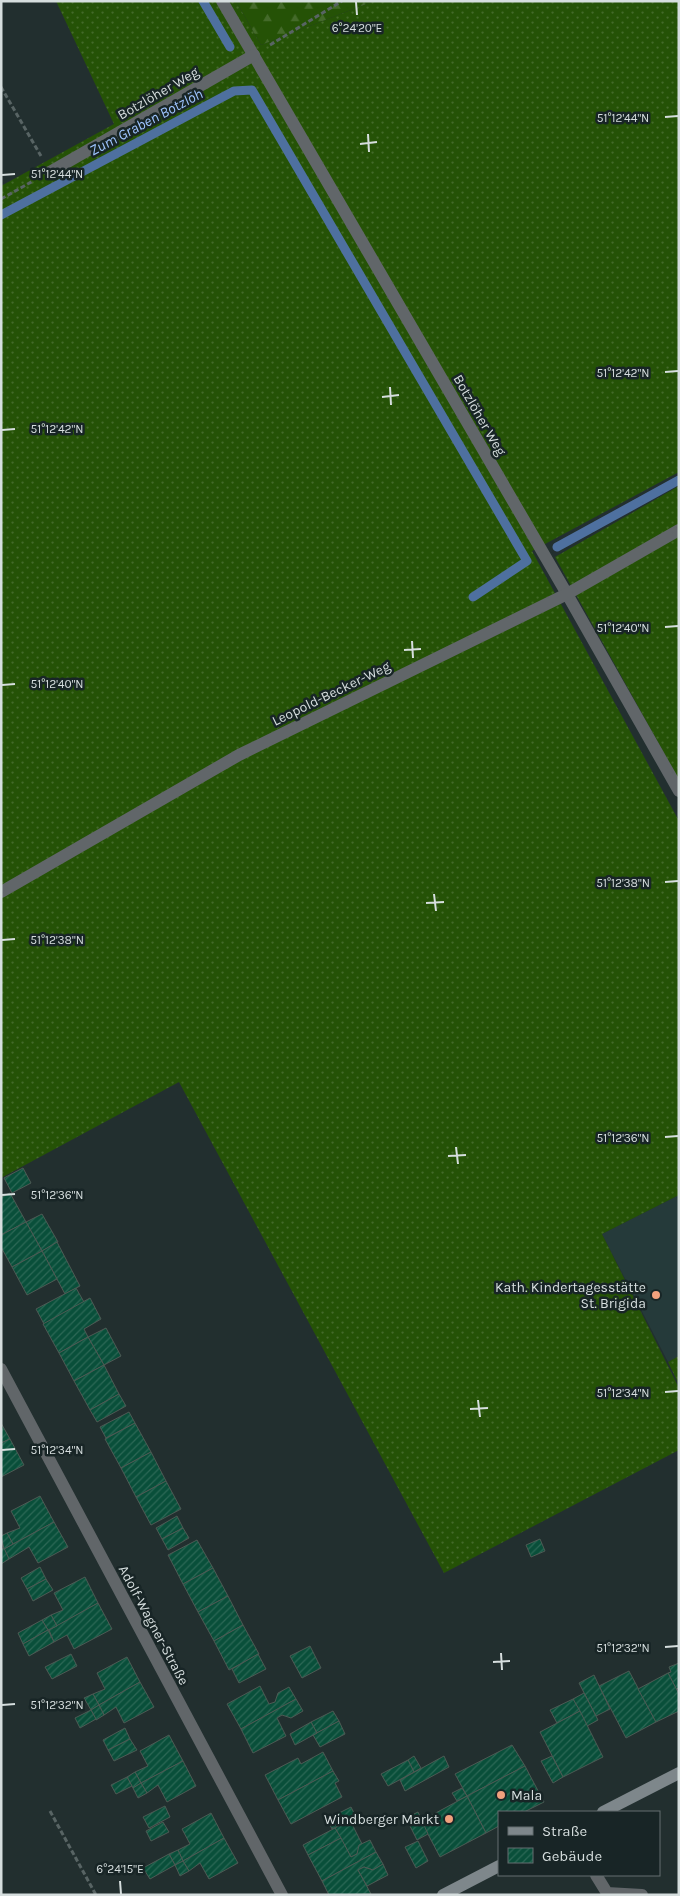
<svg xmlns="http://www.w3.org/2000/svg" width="680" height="1896" viewBox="0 0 680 1896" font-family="Karla,sans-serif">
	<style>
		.built { fill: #253a3a }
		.grass { fill: url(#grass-dots) }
		.forest { fill: url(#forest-firs) }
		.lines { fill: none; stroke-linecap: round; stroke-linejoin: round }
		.stream { stroke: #4e709f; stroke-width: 9 }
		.building { fill: url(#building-hatch); stroke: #4d5a54 }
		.path { stroke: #586464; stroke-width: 3; stroke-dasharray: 5 2.5; stroke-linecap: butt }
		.lane { stroke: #616669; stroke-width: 12 }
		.street { stroke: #616669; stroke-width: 12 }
		.secondary { stroke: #7e878b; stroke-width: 12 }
		.ticks { fill: none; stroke: #d6dede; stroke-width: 2 }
		.poi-dot { fill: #f1a17d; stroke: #182526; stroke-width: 2 }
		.labels { text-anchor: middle; stroke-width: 5; stroke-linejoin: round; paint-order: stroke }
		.street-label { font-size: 14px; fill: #d6dede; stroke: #182526 }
		.poi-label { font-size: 14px; fill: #d6dede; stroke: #182526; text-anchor: end }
		.water-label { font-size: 15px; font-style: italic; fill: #9fc5ff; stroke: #182526 }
		.ticks-label { font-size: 12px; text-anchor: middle; fill: #d6dede; stroke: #182526; stroke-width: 5; stroke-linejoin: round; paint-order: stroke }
	</style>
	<defs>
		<pattern id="grass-dots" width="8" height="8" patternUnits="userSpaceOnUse" patternTransform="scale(1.25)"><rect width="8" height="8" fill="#255206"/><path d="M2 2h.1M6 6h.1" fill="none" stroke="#446a2a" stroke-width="1.8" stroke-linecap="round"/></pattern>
		<pattern id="forest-firs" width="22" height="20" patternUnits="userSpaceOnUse" patternTransform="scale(1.25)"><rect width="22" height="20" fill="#255206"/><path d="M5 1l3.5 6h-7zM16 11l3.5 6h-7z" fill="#446a2a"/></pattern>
		<pattern id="building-hatch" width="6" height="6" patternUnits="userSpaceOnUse" patternTransform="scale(1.25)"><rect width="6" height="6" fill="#094f3a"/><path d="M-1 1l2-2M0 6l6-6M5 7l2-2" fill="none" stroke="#2c6856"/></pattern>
	</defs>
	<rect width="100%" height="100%" fill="#222f2f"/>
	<!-- built -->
	<polygon class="built" points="679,1195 679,1356 668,1362 602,1234"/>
	<!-- grass -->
	<g class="grass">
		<polygon points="56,1 236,1 261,45 374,1 679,1 679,472 532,551 679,821 679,1195 602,1234 679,1388 679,1450 444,1573 179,1082 1,1178 1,186 114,124"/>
		<polygon points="679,486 679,780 555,557"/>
		<polygon points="679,1356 679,1385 668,1362"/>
	</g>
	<!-- forest -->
	<polygon class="forest" points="236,1 374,1 261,45"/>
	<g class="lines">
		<!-- stream -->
		<g class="stream">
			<polyline points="203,1 230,47"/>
			<polyline points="1,215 234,91 252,90 527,561 473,597"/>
			<polyline points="557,547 679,480"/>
		</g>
	</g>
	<!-- building -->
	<g class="building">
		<polygon points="23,1168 31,1183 12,1193 4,1178"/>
		<polygon points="10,1193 26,1222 1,1235 1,1197"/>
		<polygon points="42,1214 58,1242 42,1251 26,1222"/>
		<polygon points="26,1222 42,1251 12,1267 1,1247 1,1235"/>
		<polygon points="57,1242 80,1286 65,1294 42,1251"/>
		<polygon points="42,1251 57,1279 27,1295 12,1267"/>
		<polygon points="76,1288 84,1302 44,1324 36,1309"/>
		<polygon points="90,1298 101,1319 84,1329 88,1337 59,1353 43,1324"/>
		<polygon points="106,1328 121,1356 104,1365 88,1337"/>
		<polygon points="88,1337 104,1365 74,1381 59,1353"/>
		<polygon points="104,1365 119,1394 90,1410 74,1381"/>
		<polygon points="119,1394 126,1406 97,1422 90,1410"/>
		<polygon points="129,1412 135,1423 106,1438 100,1427"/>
		<polygon points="1,1423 10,1439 1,1443"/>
		<polygon points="135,1423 151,1452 121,1468 105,1439"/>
		<polygon points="10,1439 24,1465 1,1477 1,1443"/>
		<polygon points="151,1452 166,1481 136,1497 121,1468"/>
		<polygon points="166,1481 181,1509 151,1525 136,1497"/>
		<polygon points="40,1496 54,1522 13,1544 7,1533 20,1528 11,1511"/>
		<polygon points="177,1516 183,1528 162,1539 156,1528"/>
		<polygon points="54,1522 68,1547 38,1563 29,1547 9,1559 4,1549"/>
		<polygon points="183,1528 189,1538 168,1550 162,1539"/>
		<polygon points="7,1533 13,1544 4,1549 1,1536"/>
		<polygon points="540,1539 545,1551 531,1557 526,1545"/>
		<polygon points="197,1540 213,1568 183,1584 168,1555"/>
		<polygon points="4,1548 9,1559 1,1564 1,1550"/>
		<polygon points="40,1567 46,1579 27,1589 21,1578"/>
		<polygon points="213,1568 228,1596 198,1612 183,1584"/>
		<polygon points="85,1577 98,1603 57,1626 51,1615 63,1610 54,1593"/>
		<polygon points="46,1579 53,1590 33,1601 27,1589"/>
		<polygon points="228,1596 243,1625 214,1641 198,1612"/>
		<polygon points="98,1603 112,1629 74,1649 67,1635 54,1642 49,1630"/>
		<polygon points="51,1615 57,1626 48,1630 42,1620"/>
		<polygon points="42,1620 48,1630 23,1644 18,1633"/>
		<polygon points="243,1625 259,1654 229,1670 214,1641"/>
		<polygon points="48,1630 54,1642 29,1656 23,1644"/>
		<polygon points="310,1646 321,1668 302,1678 290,1656"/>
		<polygon points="71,1654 77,1666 52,1679 45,1667"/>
		<polygon points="258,1654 266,1669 239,1683 232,1669"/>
		<polygon points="127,1657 140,1682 99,1705 93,1694 105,1689 97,1673"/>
		<polygon points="679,1663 679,1688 676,1689 668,1673 671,1672 669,1667"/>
		<polygon points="629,1671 656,1722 626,1738 599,1686"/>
		<polygon points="668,1673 679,1694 679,1711 656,1722 638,1689"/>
		<polygon points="594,1675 610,1709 596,1716 579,1683"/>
		<polygon points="140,1682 154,1707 124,1723 116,1707 104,1715 99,1705"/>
		<polygon points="260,1686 269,1704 275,1702 278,1693 289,1687 296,1699 241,1729 227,1704"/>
		<polygon points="584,1693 598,1720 587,1726 573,1699"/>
		<polygon points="93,1694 99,1705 91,1710 84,1698"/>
		<polygon points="296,1699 303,1711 291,1718 282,1715 277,1718 286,1736 253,1753 241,1729"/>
		<polygon points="573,1699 580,1711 557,1723 550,1710"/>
		<polygon points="99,1705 104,1715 96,1720 91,1710"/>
		<polygon points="91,1710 96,1719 80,1728 75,1718"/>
		<polygon points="333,1711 339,1721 317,1733 311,1722"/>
		<polygon points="580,1711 603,1757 563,1777 540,1732"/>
		<polygon points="339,1721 345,1734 320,1747 313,1735"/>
		<polygon points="311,1722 317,1733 295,1745 290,1734"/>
		<polygon points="125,1728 130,1739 108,1750 103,1740"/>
		<polygon points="169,1735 183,1761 141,1783 135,1772 148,1766 140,1751"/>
		<polygon points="130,1739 137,1750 114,1761 108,1750"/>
		<polygon points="512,1745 525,1766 467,1796 455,1774"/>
		<polygon points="323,1752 333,1771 278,1800 265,1775 298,1758 301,1764"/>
		<polygon points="414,1756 421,1768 414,1772 408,1760"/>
		<polygon points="444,1756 449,1767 405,1791 400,1780"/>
		<polygon points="552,1756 563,1777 553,1783 541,1761"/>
		<polygon points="408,1760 414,1772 388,1786 381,1774"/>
		<polygon points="183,1761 196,1786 167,1802 158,1785 147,1793 141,1783"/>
		<polygon points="525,1766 544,1802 524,1812 499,1812 499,1826 486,1833 467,1796"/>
		<polygon points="333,1771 339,1781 335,1783 342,1797 291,1824 278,1800"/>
		<polygon points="135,1772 141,1783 133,1788 127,1777"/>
		<polygon points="127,1777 132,1786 116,1794 111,1785"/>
		<polygon points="141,1783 147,1793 138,1798 133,1788"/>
		<polygon points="462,1788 467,1796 457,1801 452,1793"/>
		<polygon points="467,1796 486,1833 440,1857 421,1821"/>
		<polygon points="165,1806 170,1817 149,1828 143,1817"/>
		<polygon points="351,1807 356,1817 332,1829 327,1819"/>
		<polygon points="418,1812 428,1834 417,1840 406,1818"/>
		<polygon points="211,1813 224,1838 183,1861 178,1850 190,1844 182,1829"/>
		<polygon points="350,1820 362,1844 357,1854 351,1857 335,1828"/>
		<polygon points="163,1822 169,1832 151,1841 146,1831"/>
		<polygon points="335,1828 341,1838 308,1855 303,1845"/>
		<polygon points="224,1838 238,1863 209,1879 200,1863 189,1871 183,1861"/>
		<polygon points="341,1838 351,1857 357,1854 359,1845 370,1840 376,1852 322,1881 308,1855"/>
		<polygon points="418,1841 428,1861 416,1868 405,1847"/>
		<polygon points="178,1850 183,1861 175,1865 169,1854"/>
		<polygon points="376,1852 383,1864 373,1870 364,1867 358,1870 371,1894 329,1895 322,1881"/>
		<polygon points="169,1854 175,1865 150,1879 143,1868"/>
		<polygon points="183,1861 189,1871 180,1876 175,1865"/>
		<polygon points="383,1864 388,1875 367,1886 358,1870 364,1867 373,1870"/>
	</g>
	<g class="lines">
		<!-- path -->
		<g class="path">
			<polyline points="270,45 342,1"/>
			<polyline points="1,87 41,156"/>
			<polyline points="1,199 33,181"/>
			<polyline points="50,1811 96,1895"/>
		</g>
		<!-- lane -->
		<g class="lane">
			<polyline points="222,1 567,594 679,791"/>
			<polyline points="50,172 254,55"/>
			<polyline points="596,1875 607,1893 642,1895"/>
		</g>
		<!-- street -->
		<g class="street">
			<polyline points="1,892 239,755 567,594 679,530"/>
			<polyline points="1,1369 282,1895"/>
		</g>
		<!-- secondary -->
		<g class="secondary">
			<polyline points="603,1812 679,1773"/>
			<polyline points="443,1895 499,1866"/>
		</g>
	</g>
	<!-- ticks -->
	<path class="ticks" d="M 356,2 L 357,15M 665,117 L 678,116M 368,134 L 369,152M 360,144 L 377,142M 2,175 L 15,174M 665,372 L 678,371M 390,387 L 391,405M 382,397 L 399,395M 2,430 L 15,429M 665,627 L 678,626M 412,641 L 413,658M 404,650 L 421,649M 2,685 L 15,684M 665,882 L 678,881M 434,894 L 436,911M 426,903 L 444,902M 2,940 L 15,939M 665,1137 L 678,1136M 456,1147 L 458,1164M 448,1156 L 466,1155M 2,1195 L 15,1194M 665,1392 L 678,1391M 478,1400 L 480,1417M 470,1409 L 488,1408M 2,1450 L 15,1449M 665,1647 L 678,1646M 501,1653 L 502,1670M 493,1662 L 510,1661M 2,1705 L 15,1704M 120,1881 L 121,1894"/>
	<!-- markers -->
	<g class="poi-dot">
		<circle cx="656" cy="1295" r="5"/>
		<circle cx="501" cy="1795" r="5"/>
		<circle cx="449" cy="1819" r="5"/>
	</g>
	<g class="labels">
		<!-- street labels -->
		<g class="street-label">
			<text transform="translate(158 93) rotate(-30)" y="5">Botzlöher Weg</text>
			<text transform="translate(480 415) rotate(60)" y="5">Botzlöher Weg</text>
			<text transform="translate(331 693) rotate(-26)" y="5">Leopold-Becker-Weg</text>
			<text transform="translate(154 1625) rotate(62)" y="5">Adolf-Wagner-Straße</text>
		</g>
		<!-- poi labels -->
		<g class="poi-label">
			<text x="646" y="1292">Kath. Kindertagesstätte<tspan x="646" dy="16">St. Brigida</tspan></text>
			<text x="511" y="1800" text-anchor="start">Mala</text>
			<text x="439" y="1824">Windberger Markt</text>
		</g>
		<!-- water labels -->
		<g class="water-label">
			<text transform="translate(146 122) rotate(-28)" y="5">Zum Graben Botzlöh</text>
		</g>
	</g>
	<g class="ticks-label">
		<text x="357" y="32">6°24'20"E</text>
		<text x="623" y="122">51°12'44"N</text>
		<text x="57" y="178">51°12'44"N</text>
		<text x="623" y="377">51°12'42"N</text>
		<text x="57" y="433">51°12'42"N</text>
		<text x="623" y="632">51°12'40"N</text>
		<text x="57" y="688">51°12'40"N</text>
		<text x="623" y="887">51°12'38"N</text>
		<text x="57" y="944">51°12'38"N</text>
		<text x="623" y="1142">51°12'36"N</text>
		<text x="57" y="1199">51°12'36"N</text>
		<text x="623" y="1397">51°12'34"N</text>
		<text x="57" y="1454">51°12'34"N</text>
		<text x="623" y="1652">51°12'32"N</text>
		<text x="57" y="1709">51°12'32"N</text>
		<text x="120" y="1873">6°24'15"E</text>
	</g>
	<!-- border -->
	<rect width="680" height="1896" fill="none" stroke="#d6dede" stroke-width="5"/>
	<!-- legend -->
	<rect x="498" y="1811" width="162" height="65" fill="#182526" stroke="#646f70"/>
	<rect x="508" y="1827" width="25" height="8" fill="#7e878b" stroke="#646f70"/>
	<text x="542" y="1836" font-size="15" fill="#d6dede">Straße</text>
	<rect x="508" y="1848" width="25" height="15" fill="url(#building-hatch)" stroke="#646f70"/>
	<text x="542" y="1861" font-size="15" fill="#d6dede">Gebäude</text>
</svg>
